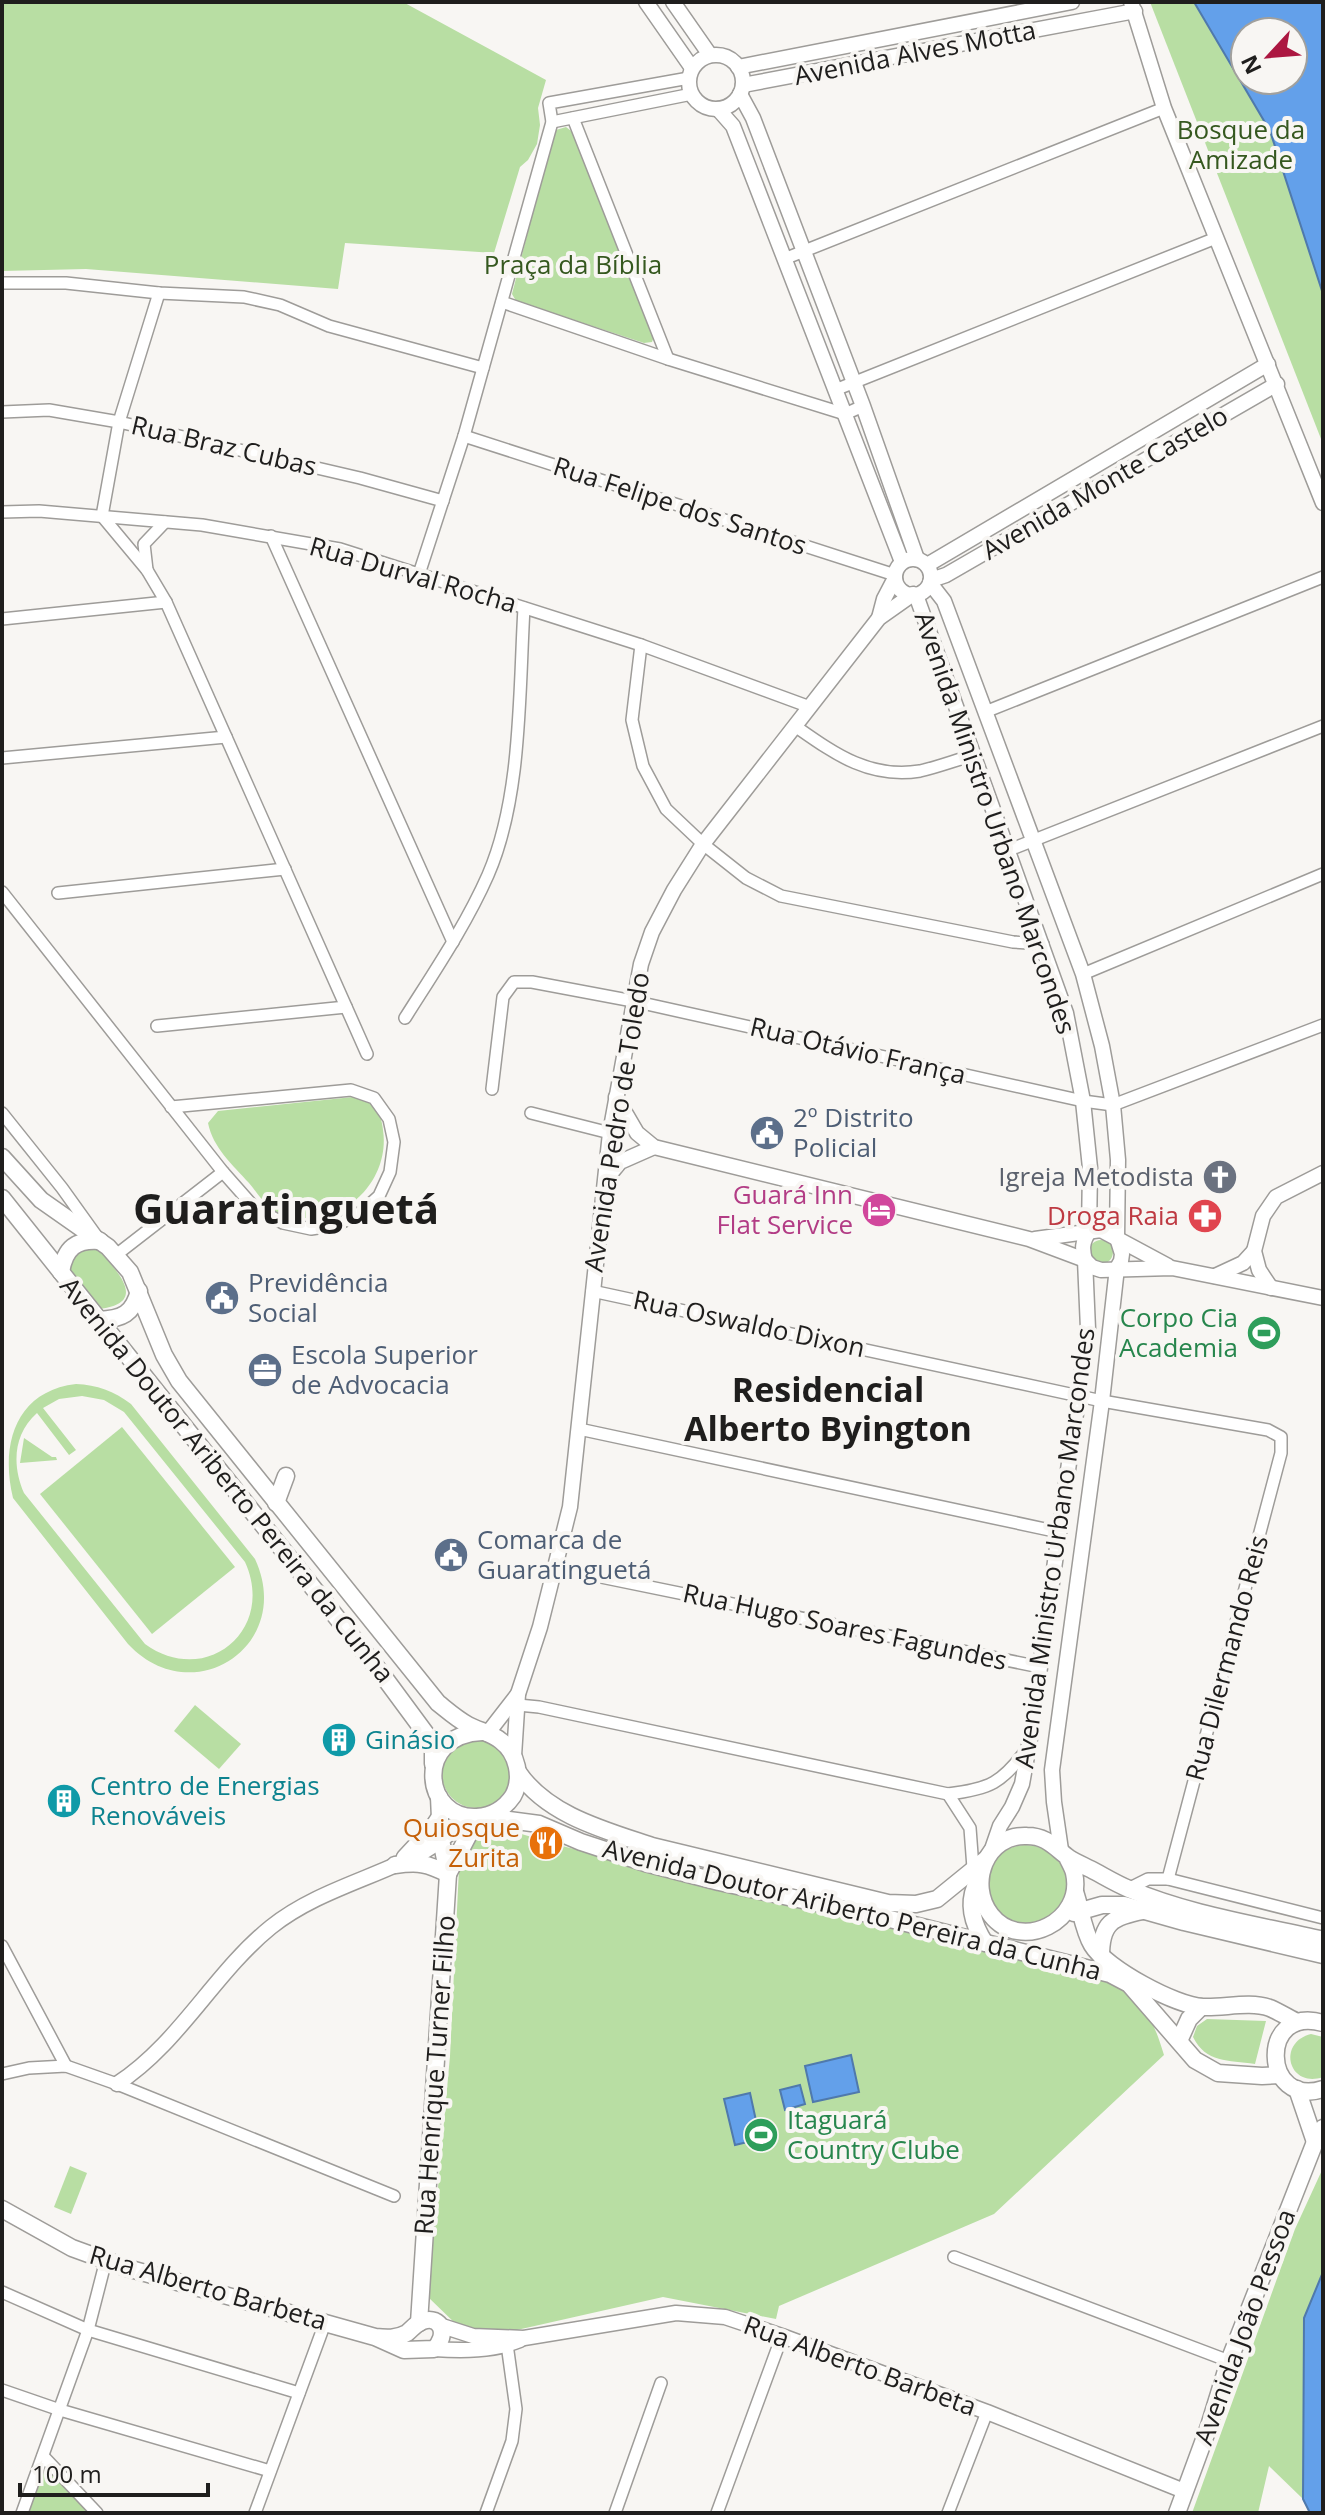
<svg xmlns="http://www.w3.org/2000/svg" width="1325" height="2515" viewBox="0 0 1325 2515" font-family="'Open Sans',sans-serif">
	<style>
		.green { fill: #b8dea3; fill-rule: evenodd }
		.water { fill: #63a0ea; stroke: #4f79ac; stroke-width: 2; fill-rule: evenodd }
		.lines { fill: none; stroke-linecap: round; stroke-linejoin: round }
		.minor-casing { stroke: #9e9c99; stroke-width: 14 }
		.tertiary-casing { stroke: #9e9c99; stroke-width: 17 }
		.secondary-casing { stroke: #9e9c99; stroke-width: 19 }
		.minor { stroke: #fff; stroke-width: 11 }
		.tertiary { stroke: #fff; stroke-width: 14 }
		.secondary { stroke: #fff; stroke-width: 16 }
		.labels { text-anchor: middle; stroke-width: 8; stroke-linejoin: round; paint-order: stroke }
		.street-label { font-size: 26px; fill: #1f1e1d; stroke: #f8f6f3 }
		.park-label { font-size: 26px; fill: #35581f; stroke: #f8f6f3 }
		.service-label { font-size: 26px; fill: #4e5e75; stroke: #f8f6f3; text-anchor: start }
		.worship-label { font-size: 26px; fill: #5b616d; stroke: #f8f6f3; text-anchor: end }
		.hotel-label { font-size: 26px; fill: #b23c85; stroke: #f8f6f3; text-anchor: end }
		.health-label { font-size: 26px; fill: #be3a42; stroke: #f8f6f3; text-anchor: end }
		.leisure-label { font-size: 26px; fill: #27864d; stroke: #f8f6f3; text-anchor: end }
		.culture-label { font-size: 26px; fill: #0d838f; stroke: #f8f6f3; text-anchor: start }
		.food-label { font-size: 26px; fill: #c56008; stroke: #f8f6f3; text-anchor: end }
		.district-label { font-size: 34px; font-weight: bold; fill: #1f1e1d; stroke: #f8f6f3 }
		.town-label { font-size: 42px; font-weight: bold; fill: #1f1e1d; stroke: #f8f6f3 }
	</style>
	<rect width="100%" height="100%" fill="#f8f6f3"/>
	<!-- green -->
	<g class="green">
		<polygon points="2,2 403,2 546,80 538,108 540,125 537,144 528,160 520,167 494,253 345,243 338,289 86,269 2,271"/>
		<polygon points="1150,2 1194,2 1270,131 1323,294 1323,444"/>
		<polygon points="566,127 575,134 655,334 652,342 644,343 516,301 512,294 552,138 556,130"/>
		<path d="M 353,1097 C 358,1098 366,1099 370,1102 C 379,1109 382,1120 383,1130 C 390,1176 351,1221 303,1218 C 298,1217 290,1219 285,1217 C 269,1212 259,1195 249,1183 C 233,1165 213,1148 208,1123 L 218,1111 Z"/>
		<circle cx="1101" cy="1252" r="12"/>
		<path d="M 77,1248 L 97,1248 C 115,1269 151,1303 99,1309 L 68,1269 Z"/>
		<path d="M 76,1384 C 97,1385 114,1391 131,1404 L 255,1559 C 295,1645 193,1713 128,1644 L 13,1498 C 0,1444 16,1391 76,1384 ZM 82,1396 L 104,1400 L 124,1412 L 245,1562 C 276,1630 206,1688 145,1644 L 24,1493 C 12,1466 13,1434 37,1413 L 69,1455 L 76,1450 L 43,1408 L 59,1399 Z"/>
		<polygon points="122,1427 235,1567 152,1634 40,1494"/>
		<polygon points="24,1438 52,1457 56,1457 57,1460 20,1463"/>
		<polygon points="195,1705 241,1744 219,1769 174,1731"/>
		<circle cx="476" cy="1774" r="34"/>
		<path d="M 501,1828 L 562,1846 L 1114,1981 C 1146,2007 1152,2016 1164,2055 L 994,2214 L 779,2306 L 776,2319 L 663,2297 L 495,2335 L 460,2328 L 428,2297 L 450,2056 L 459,1868 C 469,1848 476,1831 501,1828 Z"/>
		<circle cx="1026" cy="1886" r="41"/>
		<path d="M 1207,2019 L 1266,2021 L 1255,2064 C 1228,2060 1206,2063 1193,2037 L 1197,2026 Z"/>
		<path d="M 1311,2034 L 1323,2037 L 1323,2077 C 1289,2089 1276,2043 1311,2034 Z"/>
		<polygon points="70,2166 87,2173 71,2214 54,2207"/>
		<polygon points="1323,2168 1323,2272 1304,2318 1303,2499 1269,2466 1258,2513 1192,2513 1295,2229"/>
		<polygon points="45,2458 94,2513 24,2513"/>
	</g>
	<!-- water -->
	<g class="water">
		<path d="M 1194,2 L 1323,2 L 1323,294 L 1270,131 ZM 1245,32 L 1293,32 L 1293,80 L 1245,80 Z"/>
		<polygon points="851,2055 859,2092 813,2102 805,2066"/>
		<polygon points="800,2085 805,2104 785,2110 780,2090"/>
		<polygon points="750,2093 760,2139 735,2145 724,2099"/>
		<polygon points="1323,2272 1323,2513 1310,2513 1303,2499 1304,2318"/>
	</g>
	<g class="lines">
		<!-- minor casing -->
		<g class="minor-casing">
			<g id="minor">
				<polyline points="573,118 668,359"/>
				<polyline points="552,122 692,94"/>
				<polyline points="784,259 1164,108"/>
				<polyline points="2,283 66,283 159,293 244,297 280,305 329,326 483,368"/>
				<polyline points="159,293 119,422 102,516 147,570 166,602 367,1054"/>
				<polyline points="502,302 668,359 845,414 863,406"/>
				<polyline points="835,390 1216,238"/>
				<polyline points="2,412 49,410 119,422 360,478 443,501"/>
				<polyline points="464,436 895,575"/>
				<polyline points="2,512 39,511 202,525 340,549 641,645 810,707"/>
				<polyline points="271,536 453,942"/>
				<polyline points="147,570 144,544 165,522"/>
				<polyline points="419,574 464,436 552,122 549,103 689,78"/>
				<polyline points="2,619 166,602"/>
				<polyline points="641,645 632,720 643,766 666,809 703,844 746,878 781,896 1013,942 1043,944"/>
				<polyline points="985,712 1323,577"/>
				<path d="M 795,726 C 835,754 869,779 920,771 C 938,767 956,760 974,755"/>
				<polyline points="2,758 226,737"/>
				<polyline points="1009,850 1323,726"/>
				<polyline points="2,892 223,1172 254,1207 283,1223 311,1229 337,1225 361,1212 379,1196 390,1172 394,1142 389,1119 374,1098 351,1090 171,1107"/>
				<polyline points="58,893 285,869"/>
				<polyline points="1083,974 1323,874"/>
				<path d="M 405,1018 C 434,972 466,925 488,875 C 522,797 519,691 524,608"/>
				<polyline points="157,1026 346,1007"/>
				<polyline points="492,1089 503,997 514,982 532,982 633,1001 1083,1101 1113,1105 1323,1025"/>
				<polyline points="2,1113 62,1188 95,1234"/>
				<polyline points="531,1113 610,1133"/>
				<polyline points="116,1255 223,1172"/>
				<polyline points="592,1291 1102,1401 1268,1430 1281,1437 1281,1453 1168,1879"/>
				<polyline points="579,1429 1059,1532"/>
				<polyline points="557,1568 1040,1667"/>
				<path d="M 518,1705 L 539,1707 L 948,1794 C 990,1789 1002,1783 1027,1749"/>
				<polyline points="948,1794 970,1828 973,1868"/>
				<polyline points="1128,1889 1148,1879 1168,1879 1323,1918"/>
				<polyline points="2,1946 66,2066"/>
				<polyline points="2,2074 29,2068 66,2066 117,2084 394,2196"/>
				<polyline points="954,2257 1229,2361"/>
				<polyline points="2,2292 88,2330 299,2393"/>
				<polyline points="2,2390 60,2410 270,2471"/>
				<polyline points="43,2456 97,2513"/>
				<polyline points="22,2513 88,2330 106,2260"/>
				<polyline points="255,2513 325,2323"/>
				<polyline points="486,2513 512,2441 516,2409 506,2337"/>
				<polyline points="615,2513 661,2383"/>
				<polyline points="717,2513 782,2336"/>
				<polyline points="948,2513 987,2412"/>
			</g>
		</g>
		<!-- tertiary casing -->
		<g class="tertiary-casing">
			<g id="tertiary">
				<polyline points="646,2 692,68"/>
				<polyline points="673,2 710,55"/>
				<polyline points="1131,2 1164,108 1323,503"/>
				<circle cx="716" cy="82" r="27"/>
				<polyline points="738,67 1072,2"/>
				<polyline points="743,85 1135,11"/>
				<polyline points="740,94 753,118 863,406 917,559"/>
				<polyline points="718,109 733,126 902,562"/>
				<circle cx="913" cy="577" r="18"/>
				<polyline points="927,565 1268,364"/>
				<polyline points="931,580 946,575 1277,384"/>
				<polyline points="930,583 944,601 1083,974 1102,1046 1113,1105 1118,1160 1117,1238 1122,1254 1121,1261 1117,1268 1102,1401 1052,1770 1054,1802 1061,1850"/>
				<path d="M 916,595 L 1066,1013 L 1083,1101 L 1090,1168 L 1089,1232 C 1082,1242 1082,1249 1085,1260 L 1088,1329 L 1029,1745 L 1022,1784 L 1012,1807 L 1000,1826 L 991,1852"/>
				<polyline points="879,618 884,599 895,578"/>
				<polyline points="616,1097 637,1133 654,1147 1029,1239 1085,1260 1092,1267 1101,1270 1172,1268 1323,1298"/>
				<polyline points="606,1179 620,1162 654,1147"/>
				<polyline points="1035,1239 1101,1230 1168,1266"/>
				<polyline points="1215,1276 1243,1263 1254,1251"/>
				<polyline points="1271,1288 1259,1270 1254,1251 1263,1216 1276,1197 1323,1173"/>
				<polyline points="487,1734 518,1694"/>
				<polyline points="514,1756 518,1694 540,1627 570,1507 610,1133 641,964 652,932 674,890 703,844 879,618 913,594"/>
				<polyline points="404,1857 432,1827 440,1815"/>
				<path d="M 117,2084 C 179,2044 214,1973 271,1927 C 316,1891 375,1878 425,1851 C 441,1842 455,1829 469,1818"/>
				<polyline points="439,2325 473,2336 524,2338 676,2313 725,2317 782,2336 987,2412 1184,2491"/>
				<path d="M 434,2349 C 463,2351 493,2351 520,2340"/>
			</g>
		</g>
		<!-- secondary casing -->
		<g class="secondary-casing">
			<g id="secondary">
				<path d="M 2,1157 L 41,1200 L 108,1247 L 130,1272 L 164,1355 L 179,1381 L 438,1703 C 448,1711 457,1719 468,1725 C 479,1731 492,1733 501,1741 C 517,1753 523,1778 513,1796 C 505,1808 492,1816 477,1817 C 423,1820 413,1735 482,1732"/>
				<polyline points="2,1198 381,1673 429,1738 433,1751 433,1764"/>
				<path d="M 61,1272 C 65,1248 76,1239 100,1241"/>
				<path d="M 99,1320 C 122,1319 133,1314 139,1291"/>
				<polyline points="276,1503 286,1476"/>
				<path d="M 518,1772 C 547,1815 604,1830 652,1846 L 888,1903 L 916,1904 L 937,1899 L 985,1860"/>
				<polyline points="486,1817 539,1824 581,1842 645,1863 719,1882 882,1917 1110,1974 1129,1984 1195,2060 1218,2073 1262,2076 1280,2075"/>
				<path d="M 1067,1857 C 1069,1862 1073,1868 1074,1873 C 1085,1921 1021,1953 991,1915 C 967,1884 986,1834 1027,1836 C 1047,1836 1055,1848 1069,1858 C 1077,1863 1087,1867 1096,1872 C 1107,1878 1117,1884 1129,1889 C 1190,1915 1259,1925 1323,1940"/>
				<path d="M 395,1865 C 418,1862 427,1863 448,1874"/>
				<polyline points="448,1874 478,1817"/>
				<path d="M 975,1887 C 967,1907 974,1926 985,1943"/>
				<path d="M 1075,1892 C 1081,1909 1083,1930 1092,1945 C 1106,1968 1176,2006 1203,2007 C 1225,2008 1249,2001 1270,2008 C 1279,2012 1289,2018 1297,2022"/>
				<polyline points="1074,1913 1102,1905 1124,1905 1184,1922 1323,1955"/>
				<path d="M 1101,1956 C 1101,1923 1112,1917 1143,1911"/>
				<path d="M 1323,2023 C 1258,2004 1262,2109 1323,2089"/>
				<polyline points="1179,2041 1189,2019 1201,2007"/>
				<polyline points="1297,2089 1315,2142"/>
				<path d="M 2,2209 L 72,2248 L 127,2268 L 325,2323 L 375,2337 L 404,2350 L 434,2349 C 449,2335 441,2315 423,2321 C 416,2323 412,2329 407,2333 C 396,2339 386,2338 375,2337"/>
				<polyline points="419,2323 448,1874 441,1840 439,1797"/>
				<polyline points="1177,2513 1209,2426 1229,2361 1315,2142 1323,2128"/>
			</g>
		</g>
		<!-- minor -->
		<use href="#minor" class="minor"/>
		<!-- tertiary -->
		<use href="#tertiary" class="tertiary"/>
		<!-- secondary -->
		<use href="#secondary" class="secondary"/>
	</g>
	<!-- icons -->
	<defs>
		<g id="civic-disc" transform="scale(1.8)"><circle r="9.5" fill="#5c6f8a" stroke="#f8f6f3"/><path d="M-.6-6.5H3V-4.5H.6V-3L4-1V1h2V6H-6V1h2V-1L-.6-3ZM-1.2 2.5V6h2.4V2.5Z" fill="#fff"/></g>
		<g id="church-disc" transform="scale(1.8)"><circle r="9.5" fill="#6b7280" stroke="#f8f6f3"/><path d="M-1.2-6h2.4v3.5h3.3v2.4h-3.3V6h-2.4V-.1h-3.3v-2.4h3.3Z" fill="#fff"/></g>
		<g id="hotel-disc" transform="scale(1.8)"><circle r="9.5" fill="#d1479c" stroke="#f8f6f3"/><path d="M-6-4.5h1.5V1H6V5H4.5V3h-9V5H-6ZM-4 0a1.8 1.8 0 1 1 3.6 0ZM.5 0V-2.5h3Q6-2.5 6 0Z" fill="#fff"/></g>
		<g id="pharmacy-disc" transform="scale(1.8)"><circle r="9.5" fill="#e0444e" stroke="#f8f6f3"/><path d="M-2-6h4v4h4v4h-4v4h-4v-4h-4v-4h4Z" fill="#fff"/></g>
		<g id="stadium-disc" transform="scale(1.8)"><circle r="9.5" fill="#2e9e5b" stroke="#f8f6f3"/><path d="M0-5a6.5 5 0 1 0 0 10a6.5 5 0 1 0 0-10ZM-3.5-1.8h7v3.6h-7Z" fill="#fff"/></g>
		<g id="office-disc" transform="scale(1.8)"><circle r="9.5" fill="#5c6f8a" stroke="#f8f6f3"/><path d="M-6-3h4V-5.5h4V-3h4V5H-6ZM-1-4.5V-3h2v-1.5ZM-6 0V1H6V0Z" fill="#fff"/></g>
		<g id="building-disc" transform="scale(1.8)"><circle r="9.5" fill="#0f9aa8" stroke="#f8f6f3"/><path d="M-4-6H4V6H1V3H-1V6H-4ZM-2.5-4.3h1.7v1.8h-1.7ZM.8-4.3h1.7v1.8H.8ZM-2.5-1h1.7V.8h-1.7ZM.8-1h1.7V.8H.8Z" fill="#fff"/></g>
		<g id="restaurant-disc" transform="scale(1.8)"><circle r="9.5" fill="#e8710a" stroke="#f8f6f3"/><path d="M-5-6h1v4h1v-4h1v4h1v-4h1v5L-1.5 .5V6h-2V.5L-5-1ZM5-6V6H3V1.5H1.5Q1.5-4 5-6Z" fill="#fff"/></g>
	</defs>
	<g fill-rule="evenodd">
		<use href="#civic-disc" x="767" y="1133"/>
		<use href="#church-disc" x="1220" y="1177"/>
		<use href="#hotel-disc" x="879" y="1210"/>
		<use href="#pharmacy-disc" x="1205" y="1216"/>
		<use href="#civic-disc" x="222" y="1298"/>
		<use href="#stadium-disc" x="1264" y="1333"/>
		<use href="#office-disc" x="265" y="1370"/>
		<use href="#civic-disc" x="451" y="1555"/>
		<use href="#building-disc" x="339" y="1740"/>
		<use href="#building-disc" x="64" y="1801"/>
		<use href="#restaurant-disc" x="546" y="1843"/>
		<use href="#stadium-disc" x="761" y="2135"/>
	</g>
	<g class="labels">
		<!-- street labels -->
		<g class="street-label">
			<text transform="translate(915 53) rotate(-11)" y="9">Avenida Alves Motta</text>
			<text transform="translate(224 446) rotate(13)" y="9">Rua Braz Cubas</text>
			<text transform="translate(1105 483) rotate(-30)" y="9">Avenida Monte Castelo</text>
			<text transform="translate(680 506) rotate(18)" y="9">Rua Felipe dos Santos</text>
			<text transform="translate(413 575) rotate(16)" y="9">Rua Durval Rocha</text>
			<text transform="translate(995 823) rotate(71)" y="9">Avenida Ministro Urbano Marcondes</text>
			<text transform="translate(858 1051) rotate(13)" y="9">Rua Otávio França</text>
			<text transform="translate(617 1122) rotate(-81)" y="9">Avenida Pedro de Toledo</text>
			<text transform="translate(749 1324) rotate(12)" y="9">Rua Oswaldo Dixon</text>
			<text transform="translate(227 1480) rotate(51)" y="9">Avenida Doutor Ariberto Pereira da Cunha</text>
			<text transform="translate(1055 1548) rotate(-82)" y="9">Avenida Ministro Urbano Marcondes</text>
			<text transform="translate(845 1627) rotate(12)" y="9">Rua Hugo Soares Fagundes</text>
			<text transform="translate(1227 1658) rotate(-75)" y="9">Rua Dilermando Reis</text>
			<text transform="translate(852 1910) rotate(14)" y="9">Avenida Doutor Ariberto Pereira da Cunha</text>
			<text transform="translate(435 2075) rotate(-86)" y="9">Rua Henrique Turner Filho</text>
			<text transform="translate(208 2288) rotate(16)" y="9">Rua Alberto Barbeta</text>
			<text transform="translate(1245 2327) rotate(-70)" y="9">Avenida João Pessoa</text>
			<text transform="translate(860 2366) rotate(20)" y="9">Rua Alberto Barbeta</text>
		</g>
		<!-- park labels -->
		<g class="park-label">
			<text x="1241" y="139">Bosque da<tspan x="1241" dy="30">Amizade</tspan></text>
			<text x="573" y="274">Praça da Bíblia</text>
		</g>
		<!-- service labels -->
		<g class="service-label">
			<text x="793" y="1127">2º Distrito<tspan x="793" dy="30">Policial</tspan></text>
			<text x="248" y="1292">Previdência<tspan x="248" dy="30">Social</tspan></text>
			<text x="291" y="1364">Escola Superior<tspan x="291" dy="30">de Advocacia</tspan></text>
			<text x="477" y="1549">Comarca de<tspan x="477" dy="30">Guaratinguetá</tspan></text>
		</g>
		<!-- worship labels -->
		<g class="worship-label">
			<text x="1194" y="1186">Igreja Metodista</text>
		</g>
		<!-- hotel labels -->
		<g class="hotel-label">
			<text x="853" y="1204">Guará Inn<tspan x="853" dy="30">Flat Service</tspan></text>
		</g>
		<!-- health labels -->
		<g class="health-label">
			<text x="1179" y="1225">Droga Raia</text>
		</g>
		<!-- leisure labels -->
		<g class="leisure-label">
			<text x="1238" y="1327">Corpo Cia<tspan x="1238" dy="30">Academia</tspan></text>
			<text x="787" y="2129" text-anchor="start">Itaguará<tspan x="787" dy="30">Country Clube</tspan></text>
		</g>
		<!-- culture labels -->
		<g class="culture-label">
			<text x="365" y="1749">Ginásio</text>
			<text x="90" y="1795">Centro de Energias<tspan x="90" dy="30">Renováveis</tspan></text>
		</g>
		<!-- food labels -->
		<g class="food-label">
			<text x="520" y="1837">Quiosque<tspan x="520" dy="30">Zurita</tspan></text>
		</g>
		<!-- district labels -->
		<g class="district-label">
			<text x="828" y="1402">Residencial<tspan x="828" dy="39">Alberto Byington</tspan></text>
		</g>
		<!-- town labels -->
		<g class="town-label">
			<text x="286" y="1224">Guaratinguetá</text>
		</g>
	</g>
	<!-- border -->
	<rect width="1325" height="2515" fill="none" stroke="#1f1e1d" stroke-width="8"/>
	<!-- north arrow -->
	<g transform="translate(1269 56) rotate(244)"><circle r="38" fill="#f8f6f3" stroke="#a1a09d" stroke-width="2"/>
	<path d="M0-6L14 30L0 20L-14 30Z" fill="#ac1741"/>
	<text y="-12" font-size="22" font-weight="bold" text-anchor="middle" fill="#1f1e1d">N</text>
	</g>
	<!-- scale -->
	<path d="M20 2483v12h188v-12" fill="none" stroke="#1f1e1d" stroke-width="4"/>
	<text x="32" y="2483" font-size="24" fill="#1f1e1d" stroke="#f8f6f3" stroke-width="6" paint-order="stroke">100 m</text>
</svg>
